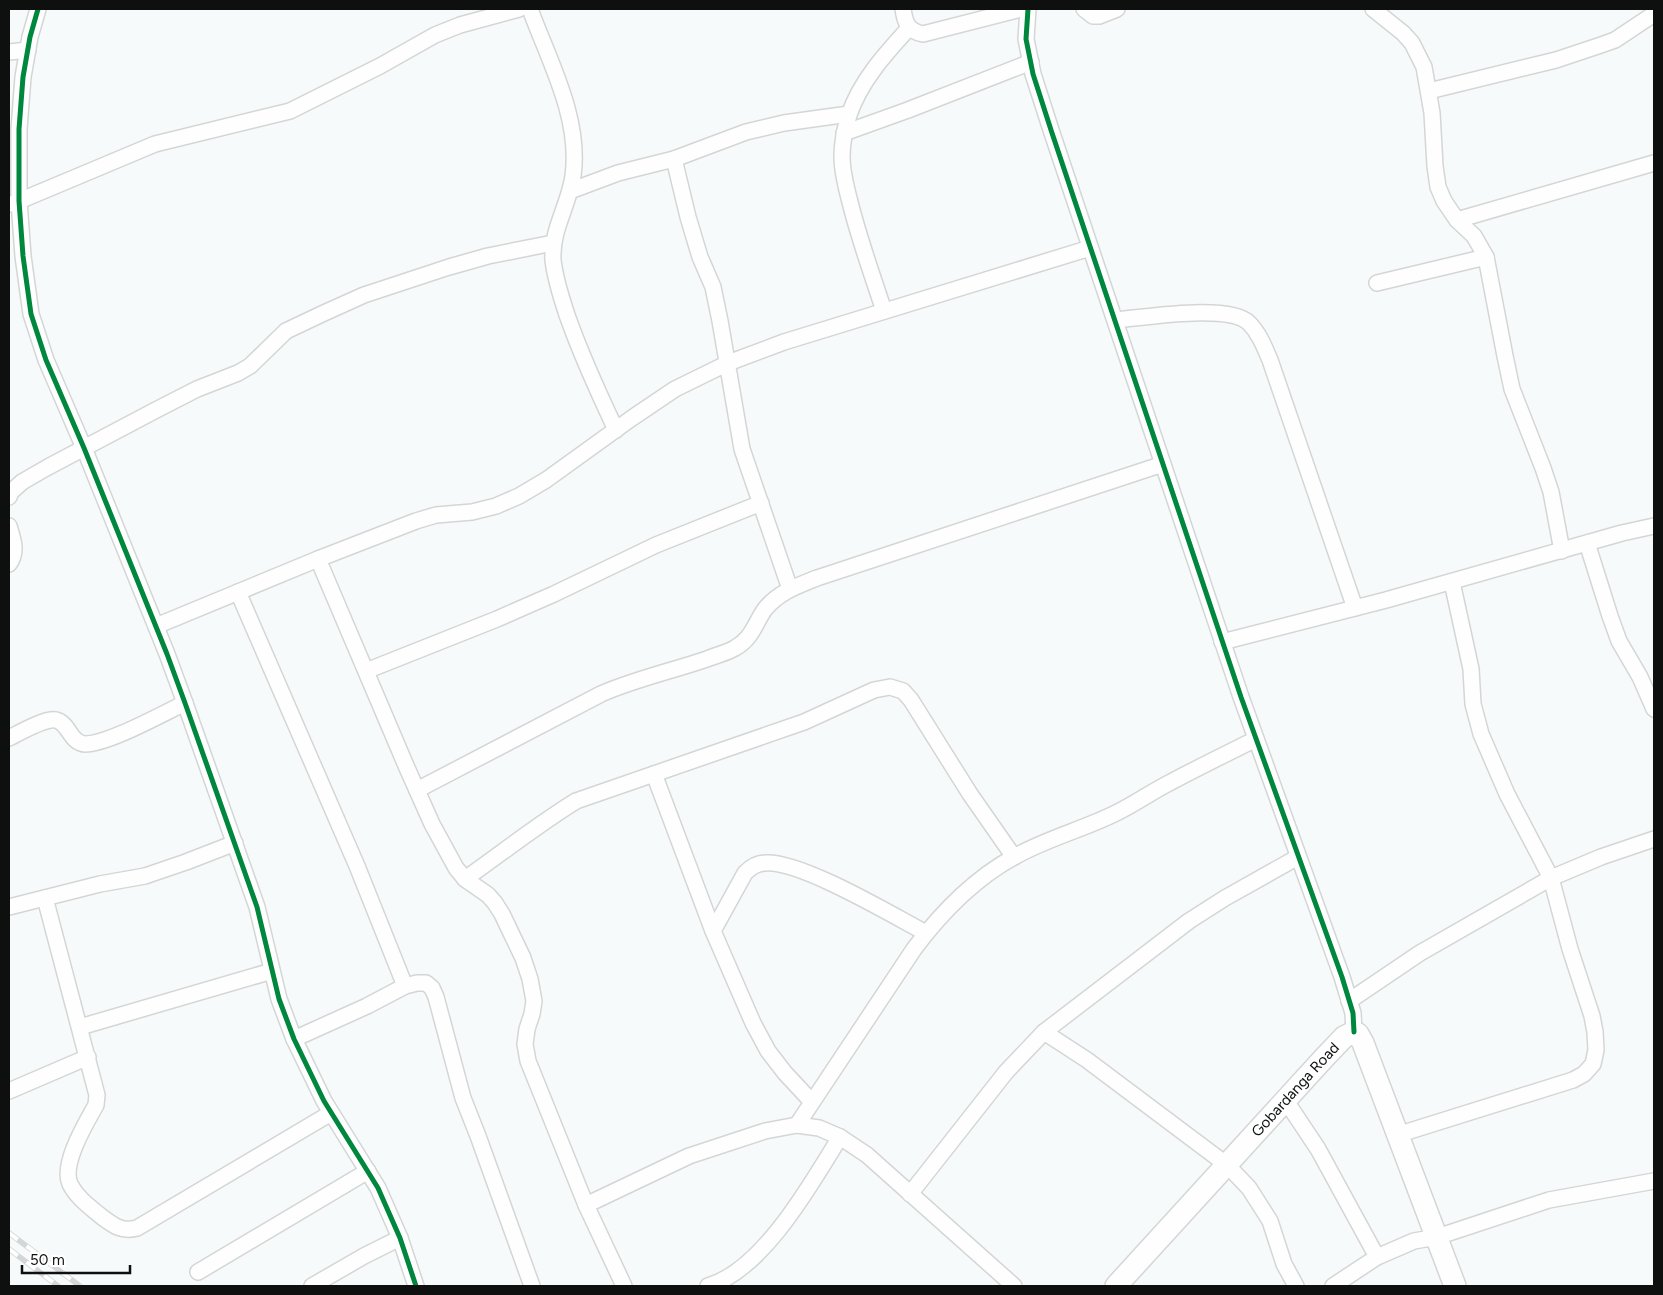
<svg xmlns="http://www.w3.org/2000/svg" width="1663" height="1295" viewBox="0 0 1663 1295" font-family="Figtree,sans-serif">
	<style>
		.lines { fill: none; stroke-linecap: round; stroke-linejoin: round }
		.minor-casing { stroke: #d4d6d6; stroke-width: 18 }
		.secondary-casing { stroke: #d4d6d6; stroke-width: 24 }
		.minor { stroke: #fefefe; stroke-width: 15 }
		.secondary { stroke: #fefefe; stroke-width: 21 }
		.rail-casing { stroke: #d5d6d6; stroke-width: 5.5 }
		.rail { stroke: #fff; stroke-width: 4; stroke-dasharray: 11; stroke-linecap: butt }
		.cycleway-casing { stroke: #fff; stroke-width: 8 }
		.cycleway { stroke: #00873e; stroke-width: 5 }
		.labels { text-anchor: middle; stroke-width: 4.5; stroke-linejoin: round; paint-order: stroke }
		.street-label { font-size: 15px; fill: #0e1010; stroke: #fff }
	</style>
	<rect width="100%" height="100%" fill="#f7fafa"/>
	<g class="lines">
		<!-- minor casing -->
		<g class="minor-casing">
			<g id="minor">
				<polyline points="38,9 30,37 23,77 19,129 19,201 23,256 31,314 46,360 84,448 167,654 185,703 257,907 279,999 294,1039 324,1101 378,1188 400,1238 416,1286"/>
				<path d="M 530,9 C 549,61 581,118 573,176 C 569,205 551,230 553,260 C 555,278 561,297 567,315 C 581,355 598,392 616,430"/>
				<path d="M 903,9 C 905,23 908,31 923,34 L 1021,9"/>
				<polyline points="1028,9 1026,39 1033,74 1051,130 1241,697 1342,977 1353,1013 1354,1032"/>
				<polyline points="1084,9 1093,16 1099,16 1117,9"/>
				<polyline points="1373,9 1403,33 1412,43 1424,67 1432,113 1435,166 1438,187 1444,201 1457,220 1474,236 1486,257 1505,356 1512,389 1543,468 1551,492 1562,551"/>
				<polyline points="9,52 28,50"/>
				<polyline points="1429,91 1556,60 1601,45 1615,40 1654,14"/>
				<polyline points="844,133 908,110 1031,62"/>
				<polyline points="674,159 688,217 700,257 713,287 720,321 742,449 790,589"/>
				<polyline points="570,191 618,173 674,159 746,132 784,123 849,114"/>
				<polyline points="12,204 155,144 290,111 380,66 435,35 460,25 519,9"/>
				<polyline points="1457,220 1654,163"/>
				<polyline points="1377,283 1486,257"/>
				<path d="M 884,311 C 872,274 859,239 850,202 C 846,187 842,172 842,157 C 842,143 845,128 849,115 C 860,82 885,54 909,28"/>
				<path d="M 1115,320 C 1143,318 1229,303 1249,323 C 1259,333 1264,346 1270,360 L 1355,608"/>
				<polyline points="9,497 11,492 22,482 48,467 156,410 197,389 238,373 250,366 286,331 324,313 364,295 449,267 488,256 553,243"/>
				<path d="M 9,526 C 13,539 18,552 9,564"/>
				<polyline points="1587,543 1610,616 1619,641 1640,677 1654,709"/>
				<polyline points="318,559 407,768 432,824 456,868 465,879 488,895 495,903 502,914 523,958 530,979 534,1001 532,1014 527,1029 525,1044 528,1061 586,1205 624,1286"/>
				<polyline points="238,592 357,866 405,986"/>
				<polyline points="156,626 318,559 416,521 436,515 472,512 496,506 519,496 546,480 632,418 675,389 728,363 784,342 1090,248"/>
				<polyline points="1222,642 1386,600 1622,533 1654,526"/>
				<polyline points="366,671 497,619 554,594 656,545 761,503"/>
				<path d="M 9,738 C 19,733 45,718 56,720 C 69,723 70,743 85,744 C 108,744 162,714 185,703"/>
				<polyline points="654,774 713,931 753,1023 768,1051 785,1073 812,1102"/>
				<path d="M 417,790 L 601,694 C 635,679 672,671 707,659 C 716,655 727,653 735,648 C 752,639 755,623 765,609 C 779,592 797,586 817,578 L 1163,464"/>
				<path d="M 465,879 C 502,853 537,825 576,801 L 804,722 L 874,690 L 890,687 L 903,691 L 911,700 L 970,794 L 1014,857"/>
				<path d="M 45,898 L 97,1095 L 96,1105 C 86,1123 61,1164 70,1184 C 77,1198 90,1207 102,1217 C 114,1226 122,1232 137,1228 L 331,1113"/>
				<polyline points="9,907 100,884 145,876 186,862 235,843"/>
				<path d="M 713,931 L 745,873 C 750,868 757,863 765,863 C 800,860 892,915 926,933"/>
				<polyline points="1349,1001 1420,953 1551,878 1601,857 1654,839"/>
				<polyline points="80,1027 272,971"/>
				<polyline points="1044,1032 1087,1060 1227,1165 1249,1188 1270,1221 1284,1264 1296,1286"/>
				<polyline points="294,1039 367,1006 405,986 417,983 426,983 432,988 436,997 463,1098 478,1136 532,1286"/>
				<polyline points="9,1091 88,1057"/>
				<polyline points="1286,1101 1318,1149 1377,1257"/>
				<path d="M 797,1125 L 914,949 C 941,913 974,879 1014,857 C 1047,838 1085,829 1118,812 C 1136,803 1153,791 1171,782 C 1199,767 1228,753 1256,739"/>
				<polyline points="1397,1135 1573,1080 1584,1074 1593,1064 1596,1050 1595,1032 1592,1016 1570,949 1551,878 1507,794 1481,734 1473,704 1471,669 1452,582"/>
				<polyline points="910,1194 1006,1072 1044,1032 1189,921 1225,898 1298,857"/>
				<polyline points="586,1205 689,1156 765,1131 797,1125 819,1128 840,1137 867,1155 1014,1286"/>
				<polyline points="198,1272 368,1171"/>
				<polyline points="312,1286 364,1256 400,1238"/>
				<path d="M 708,1286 C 763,1270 811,1184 840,1137"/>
				<polyline points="1333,1286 1377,1257 1414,1241 1437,1237 1549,1200 1654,1181"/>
			</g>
		</g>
		<!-- secondary casing -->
		<g class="secondary-casing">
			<g id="secondary">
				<path id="s1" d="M 1116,1286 L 1324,1058 L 1344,1037 L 1354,1032 L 1358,1034 L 1363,1043 L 1455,1286"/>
			</g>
		</g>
		<!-- minor -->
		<use href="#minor" class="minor"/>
		<!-- secondary -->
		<use href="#secondary" class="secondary"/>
		<!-- rail casing -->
		<g class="rail-casing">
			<g id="rail">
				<polyline points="9,1233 80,1286"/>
				<polyline points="9,1249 58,1286"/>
			</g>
		</g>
		<!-- rail -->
		<use href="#rail" class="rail"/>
		<!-- cycleway casing -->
		<g class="cycleway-casing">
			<g id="cycleway">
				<polyline points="38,9 30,37 23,77 19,129 19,201 23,256 31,314 46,360 84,448 167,654 185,703 257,907 279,999 294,1039 324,1101 378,1188 400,1238 416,1286"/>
				<polyline points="1028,9 1026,39 1033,74 1051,130 1241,697 1342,977 1353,1013 1354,1032"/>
			</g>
		</g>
		<!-- cycleway -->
		<use href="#cycleway" class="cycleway"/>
	</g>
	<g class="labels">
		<!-- street labels -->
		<g class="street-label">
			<text dy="5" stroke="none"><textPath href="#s1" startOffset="266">Gobardanga Road</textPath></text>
		</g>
	</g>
	<!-- border -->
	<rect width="1663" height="1295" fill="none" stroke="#0e1010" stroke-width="20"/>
	<!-- scale -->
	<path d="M22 1265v8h108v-8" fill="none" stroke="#0e1010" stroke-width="2.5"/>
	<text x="30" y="1265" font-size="15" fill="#0e1010" stroke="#ffffff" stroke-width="4" paint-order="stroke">50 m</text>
</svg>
